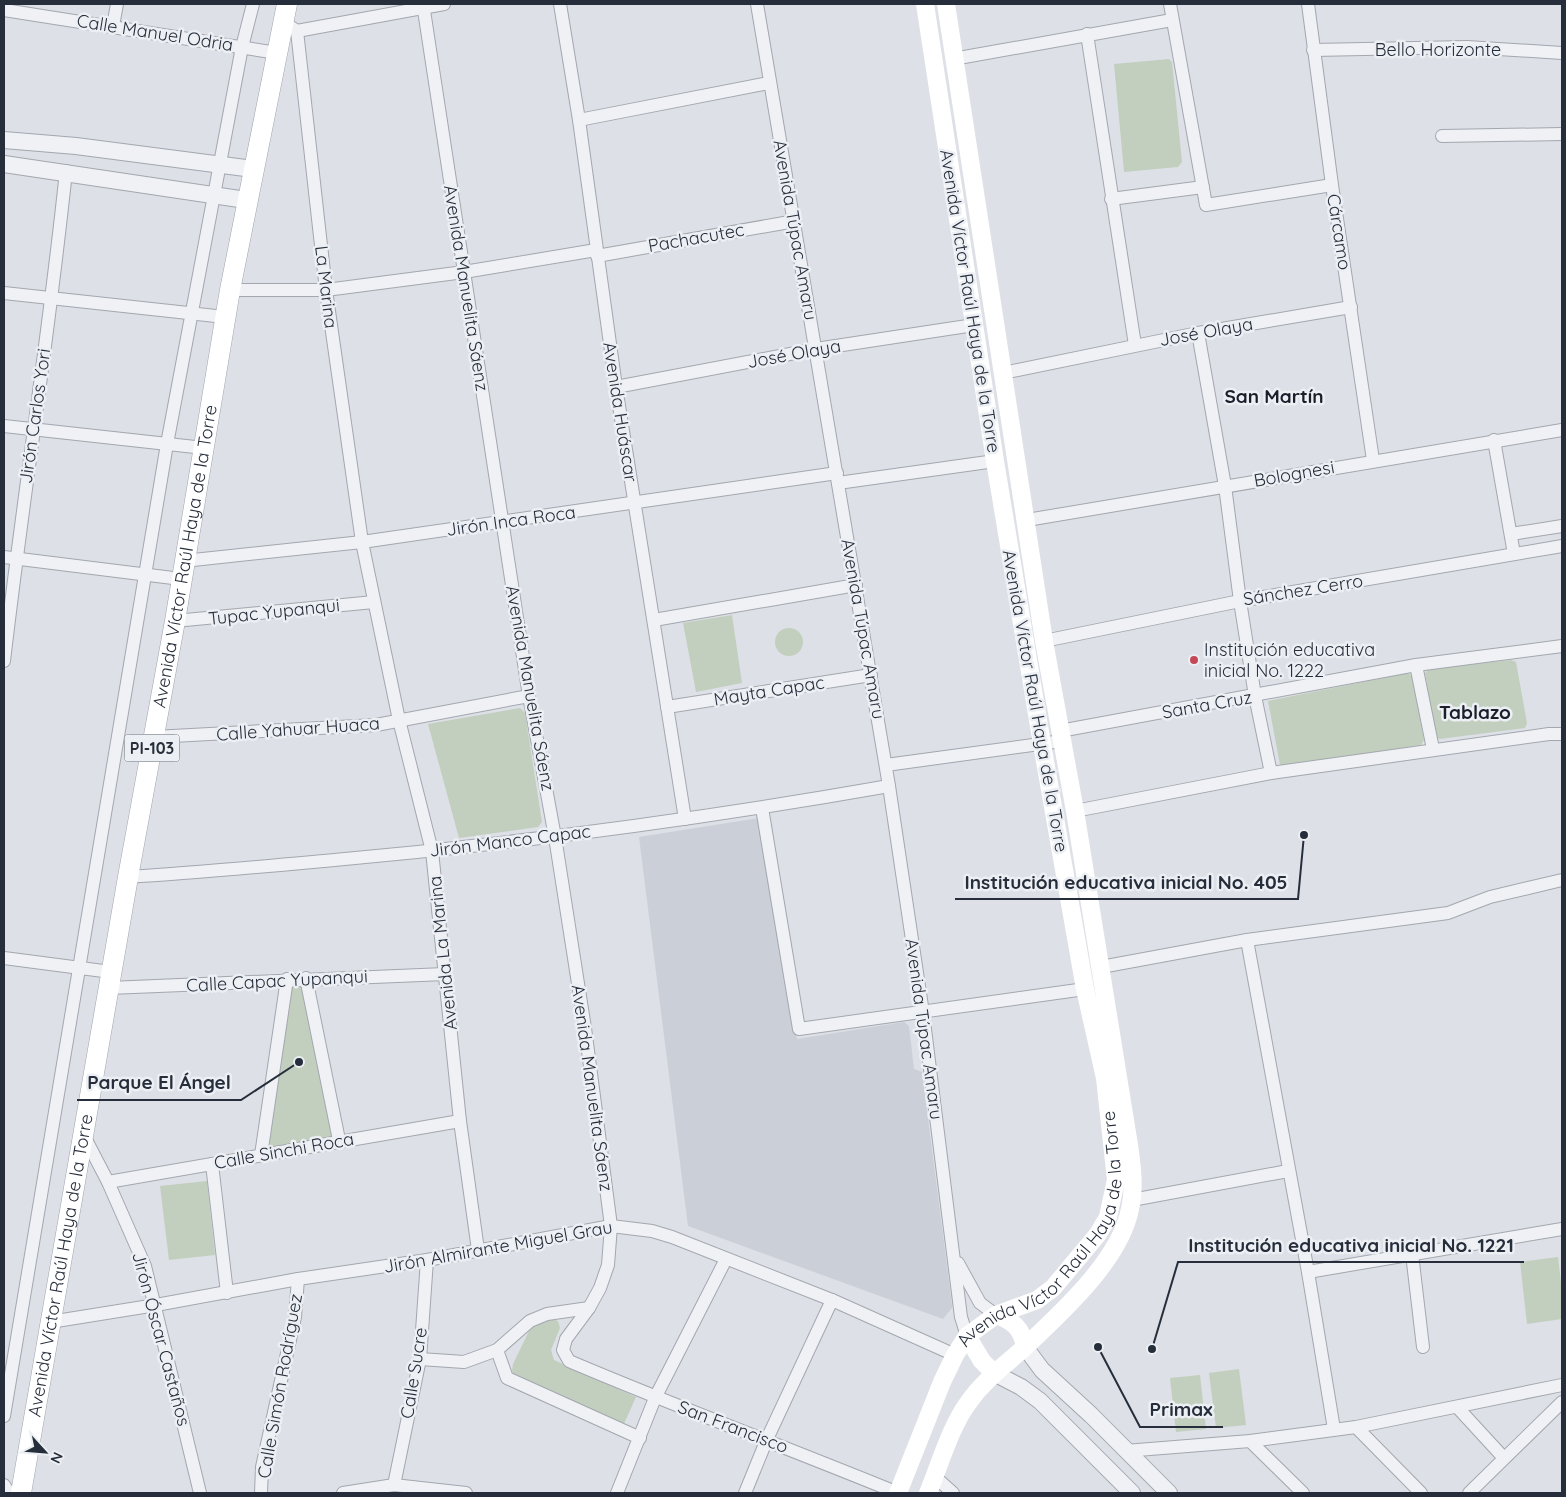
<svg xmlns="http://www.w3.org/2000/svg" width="1566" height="1497" viewBox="0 0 1566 1497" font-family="Quicksand,sans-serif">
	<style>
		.built { fill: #cbcfd7 }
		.green { fill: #c2cfbe }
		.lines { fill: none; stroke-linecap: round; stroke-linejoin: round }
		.minor-casing { stroke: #a3a7af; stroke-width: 14 }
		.tertiary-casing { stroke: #a3a7af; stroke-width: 18 }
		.primary-casing { stroke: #9da4b0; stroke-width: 21 }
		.minor { stroke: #eff1f4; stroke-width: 12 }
		.tertiary { stroke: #eff1f4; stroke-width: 16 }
		.secondary { stroke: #fff; stroke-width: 18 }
		.primary { stroke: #fff; stroke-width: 20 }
		.poi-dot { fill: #c44956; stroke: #eceff3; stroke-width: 2 }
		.labels { text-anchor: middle; stroke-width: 5; stroke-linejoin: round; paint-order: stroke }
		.shield { fill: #eceff3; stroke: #626872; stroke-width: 1 }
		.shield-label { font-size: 16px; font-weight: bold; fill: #272e3b }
		.street-label { font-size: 18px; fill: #272e3b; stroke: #eceff3 }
		.poi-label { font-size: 18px; fill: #272e3b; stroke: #eceff3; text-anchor: start }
		.neighbourhood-label { font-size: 19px; font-weight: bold; fill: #1a1f2b; stroke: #eceff3 }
		.leader { fill: none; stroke: #272e3b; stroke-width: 2 }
		.callout-dot { fill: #272e3b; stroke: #eceff3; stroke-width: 2 }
		.callout-label { font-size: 19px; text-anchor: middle; font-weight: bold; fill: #272e3b; stroke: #eceff3; stroke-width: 5; stroke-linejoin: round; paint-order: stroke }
	</style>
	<rect width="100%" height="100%" fill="#dde0e6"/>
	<!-- built -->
	<polygon class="built" points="759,818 797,1039 904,1022 909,1026 914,1069 922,1072 952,1305 952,1308 943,1319 688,1226 639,837"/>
	<!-- green -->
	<g class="green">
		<polygon points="1169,59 1172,62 1182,162 1178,167 1124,172 1114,64"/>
		<polygon points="732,615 742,683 696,692 683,623"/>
		<circle cx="789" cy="642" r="14"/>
		<polygon points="1511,660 1516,662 1527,723 1525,728 1440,739 1436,738 1425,673 1428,669"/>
		<polygon points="1408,673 1412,676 1424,740 1421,745 1292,765 1280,765 1268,701"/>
		<polygon points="520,708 525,713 542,822 538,827 459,838 428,724"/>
		<polygon points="304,986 333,1138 266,1149 291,987"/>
		<polygon points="207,1181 215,1255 169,1260 160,1186"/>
		<polygon points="1558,1257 1562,1291 1562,1319 1527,1324 1520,1262"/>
		<polygon points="551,1318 558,1321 560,1328 551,1350 554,1360 636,1397 623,1426 517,1380 512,1371 513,1364 532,1325"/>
		<polygon points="1239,1369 1246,1425 1216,1428 1209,1373"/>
		<polygon points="1200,1375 1206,1429 1176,1432 1170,1378"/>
	</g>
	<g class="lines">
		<!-- minor casing -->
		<g class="minor-casing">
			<g id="minor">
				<path d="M 423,4 L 529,696 L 555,837 L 585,1028 L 611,1226 L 608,1265 L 600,1288 L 589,1308 L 566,1339 L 563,1350 L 569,1361 C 677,1407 788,1448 898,1493"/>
				<polyline points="560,4 579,120 616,387 685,819"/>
				<polyline points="757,4 889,786 923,1013 961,1317 967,1336"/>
				<polyline points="1170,4 1206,205 1332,185"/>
				<polyline points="1308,4 1332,185 1373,460"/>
				<polyline points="4,10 277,53"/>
				<polyline points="113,26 117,4"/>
				<polyline points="291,27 297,31 444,4"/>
				<polyline points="297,31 326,290 362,542 399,720 432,851 460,1121 478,1250"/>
				<polyline points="1087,34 1135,345"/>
				<polyline points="1313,50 1467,47 1562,53"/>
				<polyline points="953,59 1172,20"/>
				<polyline points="579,120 769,83"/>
				<polyline points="1442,136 1562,134"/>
				<polyline points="1111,199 1203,187"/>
				<polyline points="597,256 795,221"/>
				<polyline points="230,290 326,290 464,272 596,250"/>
				<polyline points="4,293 225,317"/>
				<polyline points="1198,333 1225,486 1240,601 1255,696 1271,773"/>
				<polyline points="1003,373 1198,333 1351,307"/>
				<polyline points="616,387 816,349 974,325"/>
				<polyline points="4,426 204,448"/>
				<polyline points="1494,440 1514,554"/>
				<polyline points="838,483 995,461"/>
				<polyline points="1027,520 1562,430"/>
				<polyline points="1511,534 1562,526"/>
				<polyline points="4,557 181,579"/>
				<polyline points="184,561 362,542 837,473"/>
				<polyline points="654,620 856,585"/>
				<polyline points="175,621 374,602"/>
				<polyline points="1044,641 1240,601 1562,546"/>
				<path d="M 4,661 C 23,498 49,335 66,171"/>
				<polyline points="1416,665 1433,749"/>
				<polyline points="667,707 871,675"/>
				<polyline points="1060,731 1416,665 1562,646"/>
				<polyline points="154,737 376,725 529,696"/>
				<polyline points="886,765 1062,741"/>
				<polyline points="762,808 799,1029 1085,989"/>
				<polyline points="1075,811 1271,773 1549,734 1562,734"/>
				<path d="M 128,877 C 193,873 258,867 324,861 C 513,844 702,819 889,786"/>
				<polyline points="1247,940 1308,1272 1334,1429"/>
				<polyline points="4,958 111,972"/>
				<polyline points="1101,967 1247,940 1448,913 1490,897 1562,880"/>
				<polyline points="306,978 339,1140"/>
				<polyline points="109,988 445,974"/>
				<polyline points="83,1134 108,1182 145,1266 200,1493"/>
				<polyline points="261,1155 287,979"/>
				<polyline points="212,1164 227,1293"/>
				<polyline points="108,1182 460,1121"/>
				<polyline points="1132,1200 1288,1171"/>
				<polyline points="1412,1254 1423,1347"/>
				<polyline points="958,1263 980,1303 996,1315"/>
				<polyline points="1308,1272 1562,1229"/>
				<polyline points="50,1322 156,1305 298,1279 427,1260 611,1226 652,1231 672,1237 832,1300 955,1355"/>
				<polyline points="497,1350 507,1378 640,1438"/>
				<polyline points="420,1359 464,1362 497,1350 530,1321 547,1314 589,1308"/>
				<polyline points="1458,1408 1503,1457"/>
				<polyline points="4,1416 167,444 242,47 253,4"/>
				<polyline points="1356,1427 1421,1493"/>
				<polyline points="1250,1441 1303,1493"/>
				<polyline points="1125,1451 1250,1441 1356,1427 1562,1385"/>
				<polyline points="935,1477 953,1493"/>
				<polyline points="4,1485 9,1493"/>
				<polyline points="394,1485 420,1359 427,1260"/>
				<polyline points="261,1493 262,1467 295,1317 298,1279"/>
				<polyline points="343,1493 394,1485 466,1493"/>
				<polyline points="617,1493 655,1398 726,1259"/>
				<polyline points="745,1493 767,1439 832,1300"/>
				<polyline points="1469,1493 1562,1402"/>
			</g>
		</g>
		<!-- tertiary casing -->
		<g class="tertiary-casing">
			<g id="tertiary">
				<polyline points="4,140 76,146 253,169"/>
				<polyline points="4,164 246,200"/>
				<polyline points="1025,1347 1042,1370 1091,1415 1169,1493"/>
				<polyline points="994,1373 1021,1387 1040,1401 1132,1493"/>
			</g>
		</g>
		<!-- primary casing -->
		<g class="primary-casing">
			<g id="primary">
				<path id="s2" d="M 21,1493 L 128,877 L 175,621 L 230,290 L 287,4"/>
			</g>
		</g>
		<!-- minor -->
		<use href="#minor" class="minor"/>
		<!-- tertiary -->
		<use href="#tertiary" class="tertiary"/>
		<!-- secondary -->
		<g class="secondary">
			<path d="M 996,1315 C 1013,1321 1022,1328 1025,1347"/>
			<polyline points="967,1336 982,1361 994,1373"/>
			<path id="s1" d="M 898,1493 L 942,1382 L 955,1355 L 967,1336 L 996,1315 L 1037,1300 L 1053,1288 L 1098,1234 L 1108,1217 L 1116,1180 L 1105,1078 L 1085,989 L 1042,744 L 995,461 L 925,4"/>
			<path d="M 928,1493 C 940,1464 950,1428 968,1403 C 984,1380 1005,1365 1025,1347 C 1062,1312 1120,1260 1130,1209 C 1135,1188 1132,1166 1129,1145 L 1075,811 L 1044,641 L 946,4"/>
		</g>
		<!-- primary -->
		<use href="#primary" class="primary"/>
	</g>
	<!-- markers -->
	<circle class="poi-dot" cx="1194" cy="660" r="5"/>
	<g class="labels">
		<!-- shield labels -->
		<rect class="shield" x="124.5" y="734.5" width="55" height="27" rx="4"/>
		<g class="shield-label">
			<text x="152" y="754">PI-103</text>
		</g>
		<!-- street labels -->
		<g class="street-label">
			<text transform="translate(155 33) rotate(9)" y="6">Calle Manuel Odria</text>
			<text x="1438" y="56">Bello Horizonte</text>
			<text transform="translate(795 230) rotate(80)" y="6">Avenida Túpac Amaru</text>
			<text transform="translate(1339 232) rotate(81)" y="6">Cárcamo</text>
			<text transform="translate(696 238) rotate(-10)" y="6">Pachacutec</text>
			<text transform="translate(326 287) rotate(83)" y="6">La Marina</text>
			<text transform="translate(466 288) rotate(81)" y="6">Avenida Manuelita Sáenz</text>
			<text transform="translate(970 301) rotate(81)" y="6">Avenida Víctor Raúl Haya de la Torre</text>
			<text transform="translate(1206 332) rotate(-10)" y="6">José Olaya</text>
			<text transform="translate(794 354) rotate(-10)" y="6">José Olaya</text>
			<text transform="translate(620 412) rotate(81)" y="6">Avenida Huáscar</text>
			<text transform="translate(35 416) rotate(-82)" y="6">Jirón Carlos Yori</text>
			<text transform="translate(1294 474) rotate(-10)" y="6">Bolognesi</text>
			<text transform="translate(511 521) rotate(-8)" y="6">Jirón Inca Roca</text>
			<text dy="6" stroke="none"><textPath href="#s2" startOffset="951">Avenida Víctor Raúl Haya de la Torre</textPath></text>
			<text transform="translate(1303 590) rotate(-9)" y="6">Sánchez Cerro</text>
			<text transform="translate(274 612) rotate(-6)" y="6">Tupac Yupanqui</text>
			<text transform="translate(863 629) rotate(80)" y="6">Avenida Túpac Amaru</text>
			<text transform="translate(530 688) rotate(80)" y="6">Avenida Manuelita Sáenz</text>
			<text transform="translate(769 691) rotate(-9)" y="6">Mayta Capac</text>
			<text transform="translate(1035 701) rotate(80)" y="6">Avenida Víctor Raúl Haya de la Torre</text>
			<text transform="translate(1207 705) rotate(-10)" y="6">Santa Cruz</text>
			<text transform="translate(298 729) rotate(-4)" y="6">Calle Yahuar Huaca</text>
			<text transform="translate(510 841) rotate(-7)" y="6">Jirón Manco Capac</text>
			<text transform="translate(443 953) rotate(-96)" y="6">Avenida La Marina</text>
			<text transform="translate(277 981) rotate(-3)" y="6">Calle Capac Yupanqui</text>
			<text transform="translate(924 1029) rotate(82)" y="6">Avenida Túpac Amaru</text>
			<text transform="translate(592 1088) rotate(82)" y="6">Avenida Manuelita Sáenz</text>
			<text transform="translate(284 1151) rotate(-10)" y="6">Calle Sinchi Roca</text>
			<text dy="6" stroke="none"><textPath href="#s1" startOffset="315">Avenida Víctor Raúl Haya de la Torre</textPath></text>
			<text transform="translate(498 1247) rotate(-10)" y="6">Jirón Almirante Miguel Grau</text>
			<text dy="6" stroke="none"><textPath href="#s2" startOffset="231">Avenida Víctor Raúl Haya de la Torre</textPath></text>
			<text transform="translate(161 1339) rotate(75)" y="6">Jirón Óscar Castaños</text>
			<text transform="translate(414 1373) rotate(-81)" y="6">Calle Sucre</text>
			<text transform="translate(280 1386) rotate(-80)" y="6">Calle Simón Rodríguez</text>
			<text transform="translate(733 1427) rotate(21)" y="6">San Francisco</text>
		</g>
		<!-- poi labels -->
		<g class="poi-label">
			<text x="1204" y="656">Institución educativa<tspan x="1204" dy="21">inicial No. 1222</tspan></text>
		</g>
		<!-- neighbourhood labels -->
		<g class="neighbourhood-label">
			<text x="1274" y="403">San Martín</text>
			<text x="1475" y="719">Tablazo</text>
		</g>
	</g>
	<!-- callouts -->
	<path class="leader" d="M1304 835L1298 899H955M299 1062L241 1100H77M1152 1349L1178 1262H1524M1098 1347L1140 1427H1223"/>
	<g class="callout-dot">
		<circle cx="1304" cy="835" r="5"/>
		<circle cx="299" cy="1062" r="5"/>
		<circle cx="1152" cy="1349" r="5"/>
		<circle cx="1098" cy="1347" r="5"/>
	</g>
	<g class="callout-label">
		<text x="1126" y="889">Institución educativa inicial No. 405</text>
		<text x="159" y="1089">Parque El Ángel</text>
		<text x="1351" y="1252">Institución educativa inicial No. 1221</text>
		<text x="1181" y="1416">Primax</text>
	</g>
	<!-- border -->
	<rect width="1566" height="1497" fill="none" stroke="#272e3b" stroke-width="10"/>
	<!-- north arrow -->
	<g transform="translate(45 1452) rotate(116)" stroke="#eceff3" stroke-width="4" paint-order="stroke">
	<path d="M0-4L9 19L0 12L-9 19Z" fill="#272e3b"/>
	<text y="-8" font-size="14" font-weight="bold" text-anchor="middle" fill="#272e3b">N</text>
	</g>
</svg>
